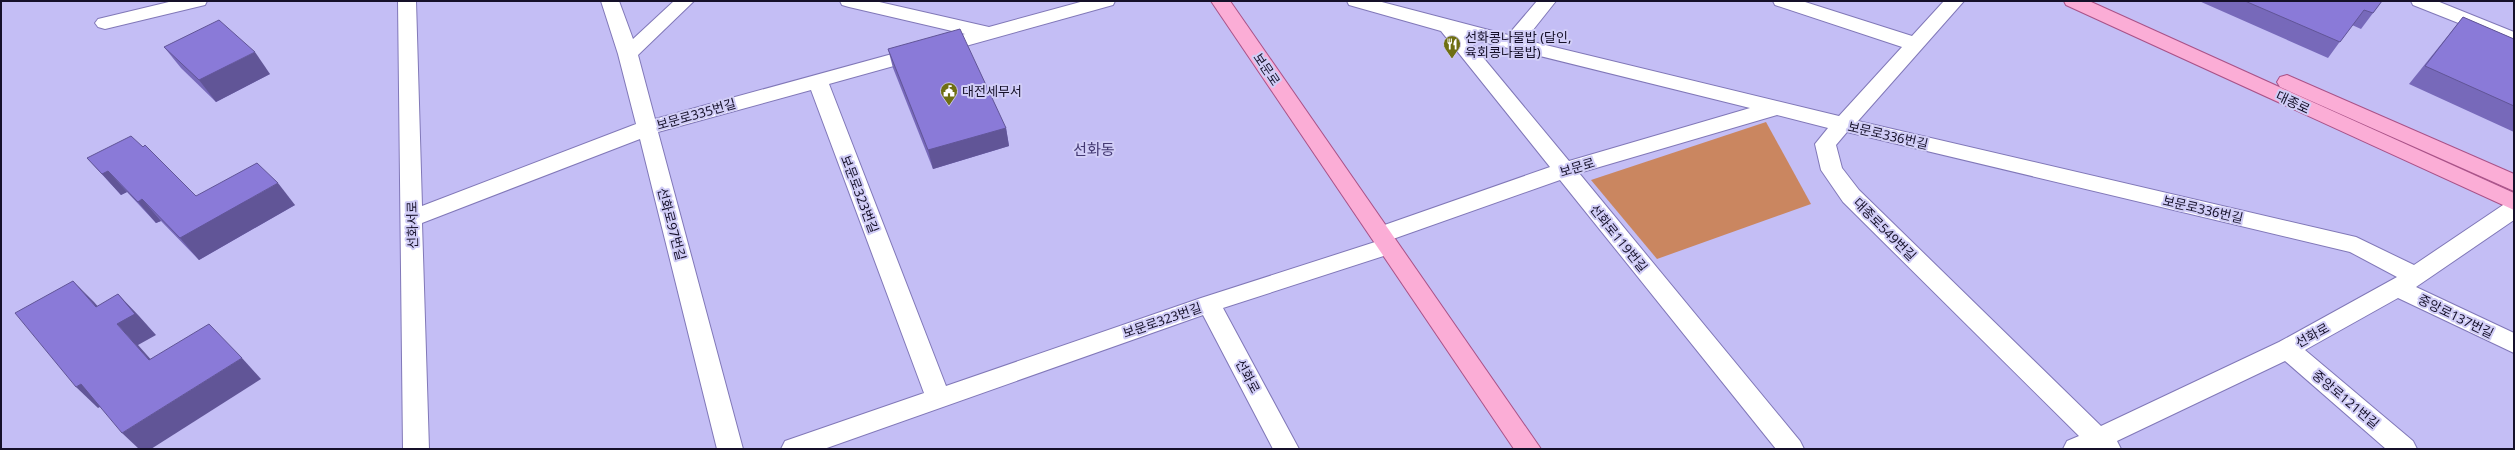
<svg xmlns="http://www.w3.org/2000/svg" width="2515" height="450" viewBox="0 0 2515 450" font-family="'Noto Sans','Noto Sans KR',sans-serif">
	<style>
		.green { fill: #ca8660 }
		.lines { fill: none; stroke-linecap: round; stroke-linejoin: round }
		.minor-casing { stroke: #8178b8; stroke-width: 2 }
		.major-casing { stroke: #a95288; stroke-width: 2 }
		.minor { fill: #fff; fill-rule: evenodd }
		.major { fill: #fbadd6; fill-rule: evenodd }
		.wall { fill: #7769ba }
		.shaded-wall { fill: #615597 }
		.building { fill: #8a7ad8; stroke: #615597 }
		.labels { text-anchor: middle; stroke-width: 4; stroke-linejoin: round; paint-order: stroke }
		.poi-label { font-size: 13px; fill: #151029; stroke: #d1cdf7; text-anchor: start }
		.street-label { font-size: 13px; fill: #151029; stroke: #d1cdf7 }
		.quarter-label { font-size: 15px; fill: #433872; stroke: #d1cdf7 }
	</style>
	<rect width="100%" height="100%" fill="#c4bef5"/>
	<!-- green -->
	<polygon class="green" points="1766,122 1811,204 1657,259 1591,180"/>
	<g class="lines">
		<!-- minor casing -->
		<g class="minor-casing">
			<g id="minor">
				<polygon points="173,1 207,1 205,5 105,29 98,27 95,23 98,19"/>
				<path d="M 398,1 L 416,1 L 422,206 L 636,124 L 618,54 L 601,1 L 619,1 L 633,39 L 674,1 L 694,1 L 638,55 L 655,119 L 965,34 L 849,7 L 842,5 L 840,1 L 875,1 L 989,27 L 1084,1 L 1115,1 L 1113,5 L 829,84 L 946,386 L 1201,298 L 1375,242 L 1370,235 L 1373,229 L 1550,167 L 1441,31 L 1349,5 L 1347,1 L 1378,1 L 1508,35 L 1537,1 L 1556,1 L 1525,40 L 1839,116 L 1902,47 L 1775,5 L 1773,1 L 1802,1 L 1912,36 L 1944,1 L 1964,1 L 1858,121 L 2356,237 L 2414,265 L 2506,203 L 2514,201 L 2514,220 L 2416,287 L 2514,333 L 2514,353 L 2398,298 L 2305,350 L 2413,441 L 2417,449 L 2386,449 L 2285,361 L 2117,441 L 2121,449 L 2063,449 L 2067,441 L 2079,436 L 1843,202 L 1821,170 L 1815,144 L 1828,128 L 1777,115 L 1579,173 L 1800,441 L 1804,449 L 1776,449 L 1560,180 L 1393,239 L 1399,246 L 1396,252 L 1223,308 L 1299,449 L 1273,449 L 1203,315 L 824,449 L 781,449 L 785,441 L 924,393 L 811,90 L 658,132 L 743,449 L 717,449 L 640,139 L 422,223 L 429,449 L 403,449 ZM 1467,38 L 1750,108 L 1569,161 ZM 1847,132 L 2350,252 L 2397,277 L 2279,342 L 2101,426 L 1859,190 L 1842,168 L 1836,145 Z"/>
				<polygon points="2411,1 2437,1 2514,32 2514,45 2413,5"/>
			</g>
		</g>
		<!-- major casing -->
		<g class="major-casing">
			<g id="major">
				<polygon points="1211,1 1230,1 1541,449 1514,449"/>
				<polygon points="2064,1 2089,1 2514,193 2514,210 2066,5"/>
				<polygon points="2287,75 2514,174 2514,191 2280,87 2277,82 2280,77"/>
			</g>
		</g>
		<!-- minor -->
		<use href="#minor" class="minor"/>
		<!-- major -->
		<use href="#major" class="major"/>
	</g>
	<!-- wall -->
	<g class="wall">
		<polygon points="2199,1 2382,1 2361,29 2352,25 2328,58"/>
		<polygon points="2463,17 2514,39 2514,132 2409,84"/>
		<polygon points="164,47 270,74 216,102 181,68"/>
		<polygon points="888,49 1006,128 1009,146 933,169 893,68"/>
		<polygon points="143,147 196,196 295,205 199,260 161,221 156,223 127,192 121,195 87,158"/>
	</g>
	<!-- shaded-wall -->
	<g class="shaded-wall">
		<polygon points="255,52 270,74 216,102 199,80"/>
		<polygon points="1006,128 1009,146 933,169 928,150"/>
		<polygon points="108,171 127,192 121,195 102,174"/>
		<polygon points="278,183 295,205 199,260 180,238"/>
		<polygon points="142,199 161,221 156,223 138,202"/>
		<polygon points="73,281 94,302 117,328 96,307"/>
		<polygon points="118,294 139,316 156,335 138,345 170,381 149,360 117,324"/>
		<polygon points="242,358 261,379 151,449 139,449 122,433"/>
		<polygon points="81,384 104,405 98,408 76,387"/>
	</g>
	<!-- building -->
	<g class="building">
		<polygon points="2245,1 2382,1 2373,13 2364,10 2340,42"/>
		<polygon points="2463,17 2514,39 2514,106 2425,66"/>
		<polygon points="219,20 255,52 199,80 164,47"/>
		<polygon points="960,29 1006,128 928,150 888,49"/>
		<polygon points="131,136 143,147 145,145 196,196 257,163 278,183 180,238 142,199 138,202 108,171 102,174 87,158"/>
		<polygon points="73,281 96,307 118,294 135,314 117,324 149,360 209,324 242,358 122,433 81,384 76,387 15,313"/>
	</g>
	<!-- icons -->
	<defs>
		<g id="restaurant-pin" transform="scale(0.9)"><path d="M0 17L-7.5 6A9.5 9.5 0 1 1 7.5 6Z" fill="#6f6f12" stroke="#d1cdf7"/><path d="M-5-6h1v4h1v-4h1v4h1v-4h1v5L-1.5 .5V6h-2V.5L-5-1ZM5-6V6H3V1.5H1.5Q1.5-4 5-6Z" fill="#fff"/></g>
		<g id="civic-pin" transform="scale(0.9)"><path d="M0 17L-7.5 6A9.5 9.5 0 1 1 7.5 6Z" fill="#6f6f12" stroke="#d1cdf7"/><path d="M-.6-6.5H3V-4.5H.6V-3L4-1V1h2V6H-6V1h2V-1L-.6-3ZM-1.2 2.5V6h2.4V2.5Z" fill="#fff"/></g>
	</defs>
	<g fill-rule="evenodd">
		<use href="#restaurant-pin" x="1452" y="44"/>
		<use href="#civic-pin" x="949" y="91"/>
	</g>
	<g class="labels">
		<!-- poi labels -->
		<g class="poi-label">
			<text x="1465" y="42">선화콩나물밥 (달인,<tspan x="1465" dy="15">육회콩나물밥)</tspan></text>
			<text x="962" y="96">대전세무서</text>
		</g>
		<!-- street labels -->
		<g class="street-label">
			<text transform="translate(1267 69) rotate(56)" y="5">보문로</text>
			<text transform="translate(2293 102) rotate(25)" y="5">대종로</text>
			<text transform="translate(696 114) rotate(-16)" y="5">보문로335번길</text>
			<text transform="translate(1888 135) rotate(13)" y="5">보문로336번길</text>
			<text transform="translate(1577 167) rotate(-17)" y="5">보문로</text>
			<text transform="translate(860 194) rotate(69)" y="5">보문로323번길</text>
			<text transform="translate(2203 209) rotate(13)" y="5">보문로336번길</text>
			<text transform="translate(672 224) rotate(75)" y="5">선화로97번길</text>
			<text transform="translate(412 225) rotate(-91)" y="5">선화서로</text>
			<text transform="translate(1885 229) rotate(45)" y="5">대종로549번길</text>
			<text transform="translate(1619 238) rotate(51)" y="5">선화로119번길</text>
			<text transform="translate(2456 316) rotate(26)" y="5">중앙로137번길</text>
			<text transform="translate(1162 320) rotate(-19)" y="5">보문로323번길</text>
			<text transform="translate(2312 335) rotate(-29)" y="5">선화로</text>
			<text transform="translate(1248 376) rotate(62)" y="5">선화로</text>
			<text transform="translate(2346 399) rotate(40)" y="5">중앙로121번길</text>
		</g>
		<!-- quarter labels -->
		<g class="quarter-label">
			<text x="1094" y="155">선화동</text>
		</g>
	</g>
	<!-- border -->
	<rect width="2515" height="450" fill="none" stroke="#151029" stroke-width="4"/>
</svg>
